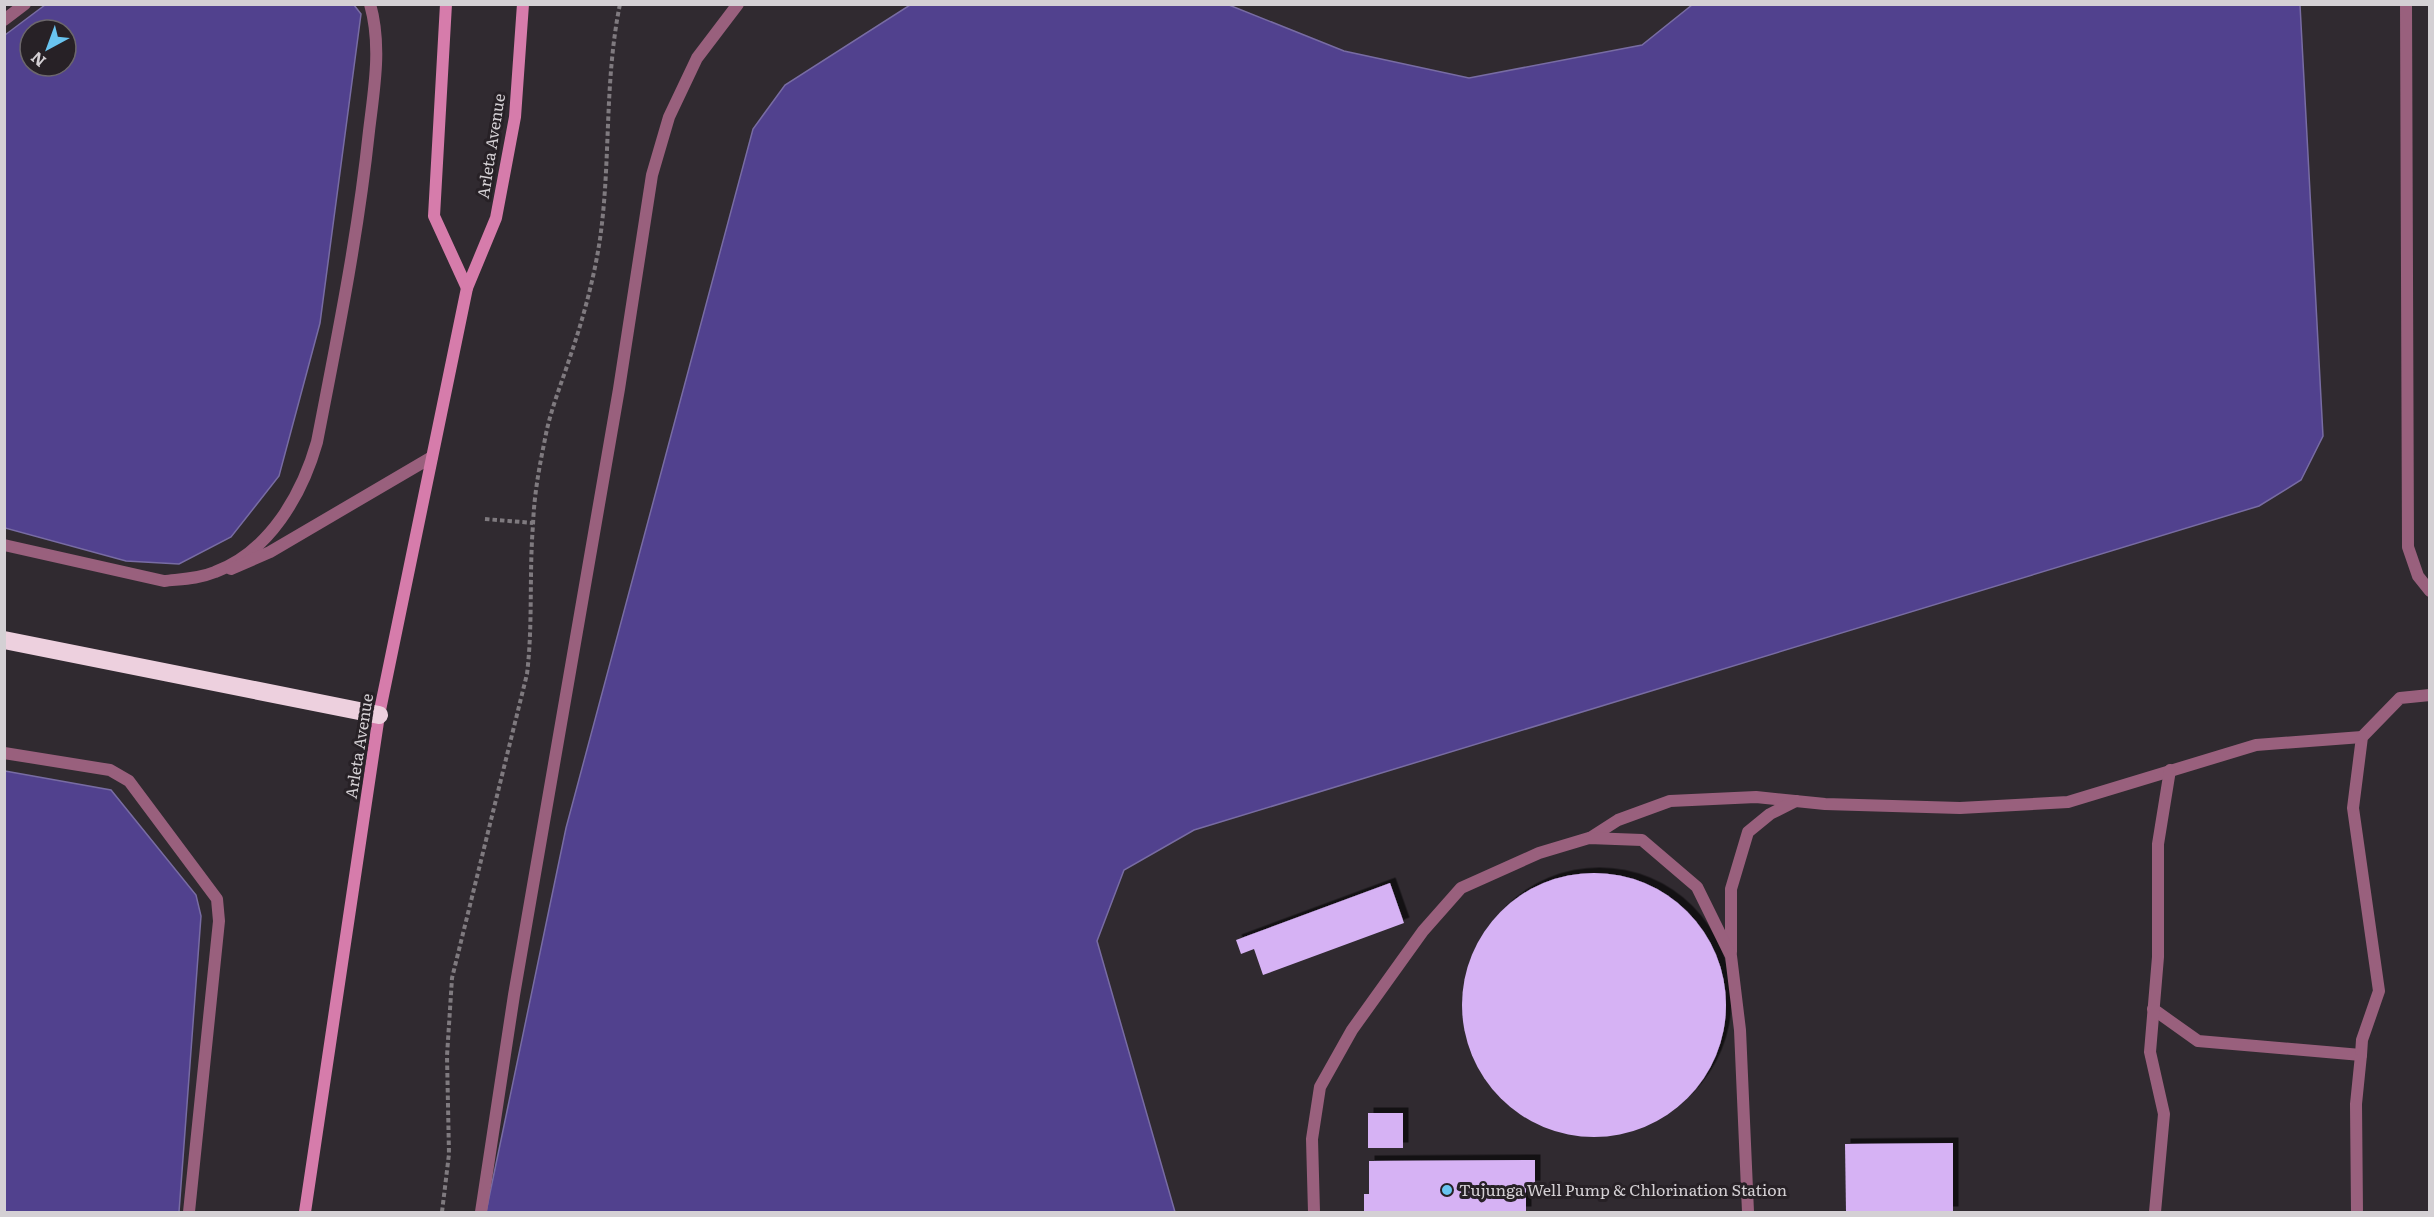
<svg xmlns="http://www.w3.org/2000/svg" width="2434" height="1217" viewBox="0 0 2434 1217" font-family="Literata,serif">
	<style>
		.water { fill: #51418e; stroke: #786ca3; stroke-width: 1.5; fill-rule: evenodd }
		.building { fill: #d6b2f4; filter: url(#shadow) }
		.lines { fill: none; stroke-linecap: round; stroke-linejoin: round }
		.path { stroke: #7f7a7f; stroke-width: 4; stroke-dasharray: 4.5 3; stroke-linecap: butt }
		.lane { stroke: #99607d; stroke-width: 12 }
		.secondary { stroke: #d67cab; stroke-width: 12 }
		.highway { stroke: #edd0de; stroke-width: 18 }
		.poi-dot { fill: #69c4f0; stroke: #272126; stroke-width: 2 }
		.labels { text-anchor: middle; stroke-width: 6; stroke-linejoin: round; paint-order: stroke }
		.street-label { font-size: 16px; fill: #d4d0d4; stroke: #272126 }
		.poi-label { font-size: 16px; fill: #d4d0d4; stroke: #272126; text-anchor: start }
	</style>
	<defs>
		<filter id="shadow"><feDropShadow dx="5.5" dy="-5.5" stdDeviation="0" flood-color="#0009"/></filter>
	</defs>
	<rect width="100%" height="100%" fill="#302a30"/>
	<!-- water -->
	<g class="water">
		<path d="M 354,5 L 361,14 L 320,323 L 279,476 L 231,537 L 179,564 L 126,561 L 5,528 L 5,35 L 45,5 ZM 30,30 L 66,30 L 66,66 L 30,66 Z"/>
		<polygon points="910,5 1229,5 1344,51 1469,78 1642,45 1692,5 2300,5 2323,436 2301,480 2259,506 1194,830 1124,870 1097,941 1175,1212 486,1212 566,828 753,129 785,85"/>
		<polygon points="5,771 111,790 196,895 201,916 179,1212 5,1212"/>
	</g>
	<!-- building -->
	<g class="building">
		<circle cx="1594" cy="1005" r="132"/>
		<polygon points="1390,883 1404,923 1263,975 1254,949 1241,954 1236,940"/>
		<rect x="1368" y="1113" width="35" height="35"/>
		<polygon points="1953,1143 1953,1212 1846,1212 1845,1144"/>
		<polygon points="1535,1160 1535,1186 1526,1186 1526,1212 1364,1212 1364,1194 1369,1194 1369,1161"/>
	</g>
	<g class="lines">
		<!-- path -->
		<g class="path">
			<polyline points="485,519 533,523"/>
			<path d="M 442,1212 L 449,1154 L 447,1056 L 452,978 L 527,674 C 533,624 529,575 533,525 C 534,496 539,468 545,439 C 550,411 561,385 570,357 C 583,319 594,279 600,239 C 611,161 604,82 620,4"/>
		</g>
		<!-- lane -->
		<g class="lane">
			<polyline points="2406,4 2408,547 2418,576 2430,591"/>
			<polyline points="4,20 25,4"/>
			<path d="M 4,545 L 164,581 C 181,579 198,579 215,572 C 269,552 302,495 317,442 C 337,339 358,236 369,131 C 374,89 382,46 370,4"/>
			<polyline points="231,569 270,552 432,457"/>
			<polyline points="4,753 110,770 129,781 217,899 219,921 189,1212"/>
			<polyline points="1590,838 1618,820 1670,801 1756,797 1825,804 1960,808 2068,802 2256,745 2362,737"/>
			<polyline points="1731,952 1731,889 1748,832 1770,814 1796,801"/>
			<polyline points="2153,1009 2198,1041 2361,1055"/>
			<polyline points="481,1212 514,995 619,389 652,175 669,117 697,58 738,4"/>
			<polyline points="1314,1212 1312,1139 1320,1087 1352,1030 1423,931 1461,888 1539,853 1589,838 1642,840 1697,887 1731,956 1740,1030 1748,1212"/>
			<polyline points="2155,1212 2164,1114 2150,1052 2158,957 2158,844 2170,770"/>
			<polyline points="2357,1212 2356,1104 2361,1055 2362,1040 2379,991 2353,808 2362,737 2400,698 2430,695"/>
		</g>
		<!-- secondary -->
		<g class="secondary">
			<polyline points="446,4 434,216 467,288"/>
			<polyline points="305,1212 379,715 467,288 496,218 515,117 523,4"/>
		</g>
		<!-- highway -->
		<polyline class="highway" points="4,640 379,715"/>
	</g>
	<!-- markers -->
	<circle class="poi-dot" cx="1447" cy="1190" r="6"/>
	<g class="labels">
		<!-- street labels -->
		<g class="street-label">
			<text transform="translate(491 146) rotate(-81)" y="6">Arleta Avenue</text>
			<text transform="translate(359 746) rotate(-81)" y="6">Arleta Avenue</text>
		</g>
		<!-- poi labels -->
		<g class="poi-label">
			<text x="1459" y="1196">Tujunga Well Pump &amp; Chlorination Station</text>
		</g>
	</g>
	<!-- border -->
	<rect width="2434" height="1217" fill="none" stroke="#d4d0d4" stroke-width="12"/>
	<!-- north arrow -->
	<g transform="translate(48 48) rotate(221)"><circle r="28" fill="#272126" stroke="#6c676c" stroke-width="1.5"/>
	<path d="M0-4.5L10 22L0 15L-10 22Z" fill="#69c4f0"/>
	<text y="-9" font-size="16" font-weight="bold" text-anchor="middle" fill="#d4d0d4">N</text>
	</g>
</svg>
